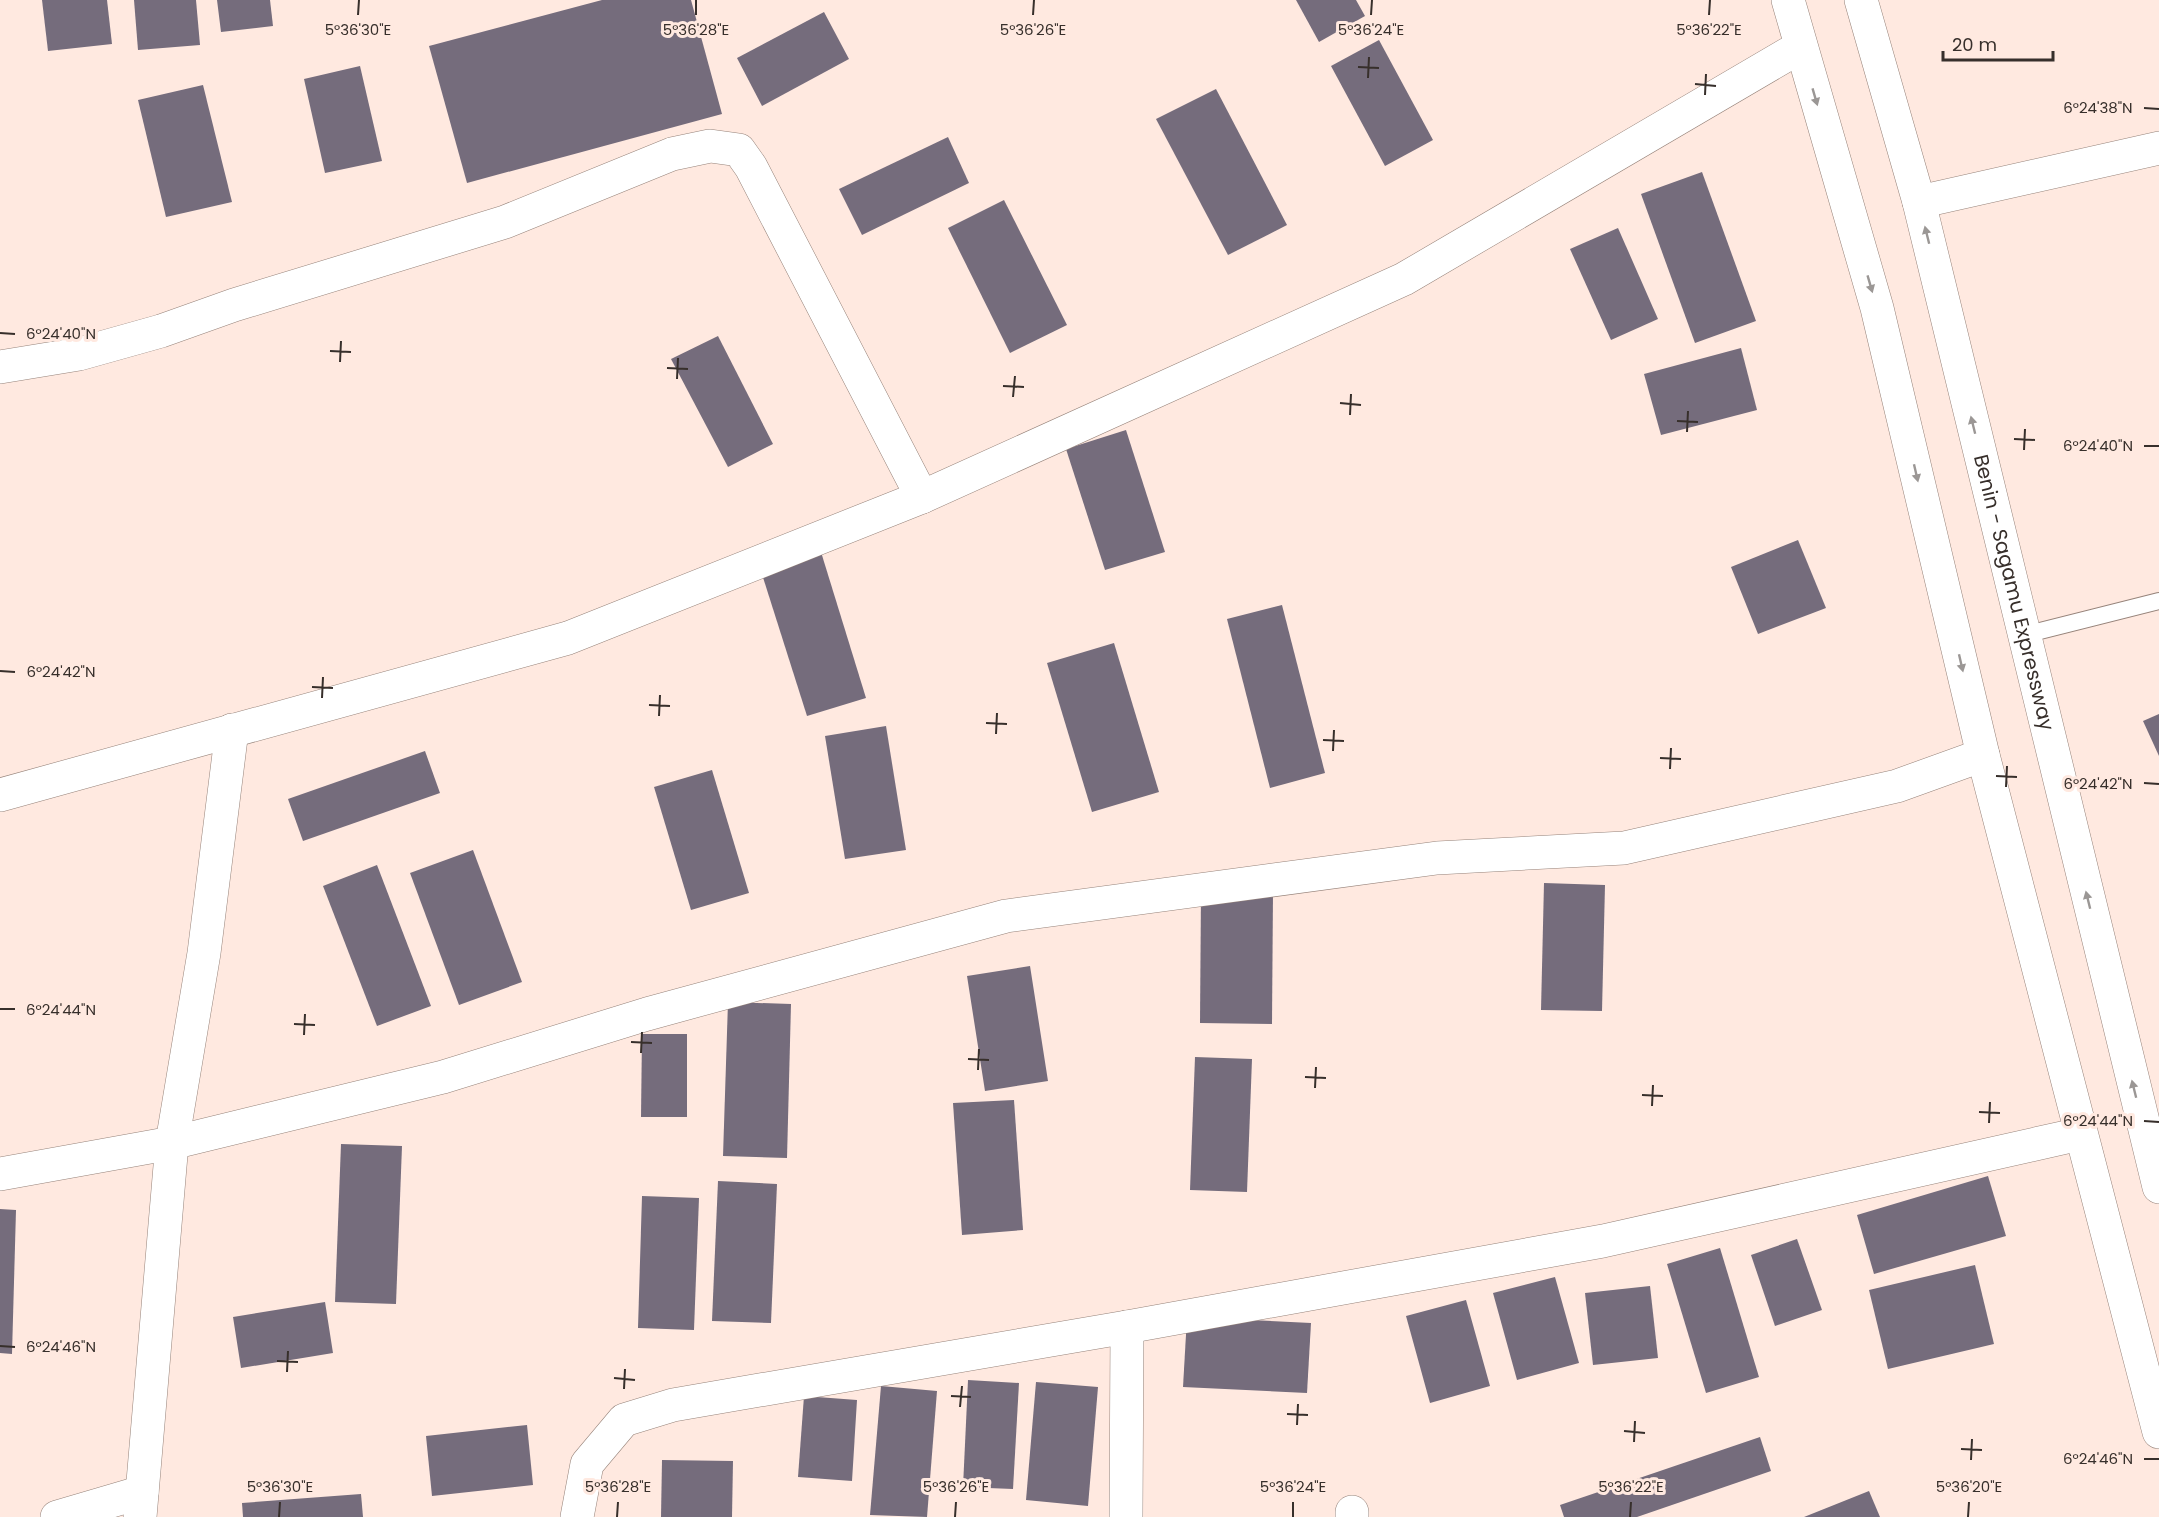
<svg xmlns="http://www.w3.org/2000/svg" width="2159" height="1517" viewBox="0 0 2159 1517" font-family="Poppins,sans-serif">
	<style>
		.building { fill: #756c7c }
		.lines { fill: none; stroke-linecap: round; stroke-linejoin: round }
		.service-casing { stroke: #96837a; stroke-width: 18 }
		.minor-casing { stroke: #96837a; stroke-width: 34 }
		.trunk-casing { stroke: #96837a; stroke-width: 34 }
		.service { stroke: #fff; stroke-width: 16 }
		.minor { stroke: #fff; stroke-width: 33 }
		.trunk { stroke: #fff; stroke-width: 33 }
		.oneway { fill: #9b9795 }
		.ticks { fill: none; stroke: #372f2b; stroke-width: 2 }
		.labels { text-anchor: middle; stroke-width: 6; stroke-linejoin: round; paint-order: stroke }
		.street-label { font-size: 20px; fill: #372f2b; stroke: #ffe9e0 }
		.ticks-label { font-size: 15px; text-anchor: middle; fill: #372f2b; stroke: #ffe9e0; stroke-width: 6; stroke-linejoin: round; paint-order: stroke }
	</style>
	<rect width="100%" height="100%" fill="#ffe9e0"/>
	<!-- building -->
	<g class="building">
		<polygon points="42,0 107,0 112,44 48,51"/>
		<polygon points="134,0 196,0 200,45 138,50"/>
		<polygon points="217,0 270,0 273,26 221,32"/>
		<polygon points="602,0 691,0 722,114 467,183 429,46"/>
		<polygon points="1296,0 1356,0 1365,16 1319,42"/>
		<polygon points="824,12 849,59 762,106 737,58"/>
		<polygon points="1379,40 1433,140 1385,166 1331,66"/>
		<polygon points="360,66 382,161 325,173 304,79"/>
		<polygon points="203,85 232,202 166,217 138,100"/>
		<polygon points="1216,89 1287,225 1228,255 1156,119"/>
		<polygon points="948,137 969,183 862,235 839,189"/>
		<polygon points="1702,172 1756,321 1695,343 1641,194"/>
		<polygon points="1004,200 1067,325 1010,353 948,228"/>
		<polygon points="1618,228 1658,319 1611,340 1570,249"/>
		<polygon points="718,336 773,444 728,467 671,359"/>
		<polygon points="1741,348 1757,410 1661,435 1644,374"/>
		<polygon points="1126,430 1165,552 1105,570 1066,449"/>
		<polygon points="1798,540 1826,608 1758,634 1731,567"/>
		<polygon points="821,552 866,698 807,716 761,571"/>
		<polygon points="1282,605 1325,773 1270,788 1227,619"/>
		<polygon points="1114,643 1159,792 1092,812 1047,663"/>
		<polygon points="2159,714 2159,756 2143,721"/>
		<polygon points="886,726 906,850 845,859 825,736"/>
		<polygon points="425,751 440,793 303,841 288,799"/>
		<polygon points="712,770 749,893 691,910 654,787"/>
		<polygon points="473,850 522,982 459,1005 410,873"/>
		<polygon points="377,865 431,1006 377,1026 323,886"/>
		<polygon points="1544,883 1605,885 1602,1011 1541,1010"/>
		<polygon points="1201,891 1273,892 1272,1024 1200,1023"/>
		<polygon points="1030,966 1048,1081 985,1091 967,976"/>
		<polygon points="728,1002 791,1004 787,1158 723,1156"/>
		<polygon points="642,1034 687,1034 687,1117 641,1117"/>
		<polygon points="1195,1057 1252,1059 1247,1192 1190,1190"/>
		<polygon points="1014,1100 1023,1230 962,1235 953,1103"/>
		<polygon points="341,1144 402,1146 396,1304 335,1302"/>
		<polygon points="1988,1176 2006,1236 1874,1274 1857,1215"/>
		<polygon points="718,1181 777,1184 771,1323 712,1321"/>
		<polygon points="642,1196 699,1198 694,1330 638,1328"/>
		<polygon points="0,1209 16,1210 12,1354 0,1353"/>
		<polygon points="1797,1239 1822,1310 1775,1326 1751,1255"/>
		<polygon points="1720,1248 1759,1377 1706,1393 1667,1264"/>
		<polygon points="1975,1265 1994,1344 1888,1369 1869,1290"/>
		<polygon points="1555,1277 1579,1363 1517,1380 1493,1293"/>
		<polygon points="1650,1286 1658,1358 1593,1365 1585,1293"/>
		<polygon points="1466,1300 1490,1386 1430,1403 1406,1316"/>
		<polygon points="325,1302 333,1353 241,1368 233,1317"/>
		<polygon points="1187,1317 1311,1323 1307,1393 1183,1387"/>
		<polygon points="968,1380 1019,1383 1013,1489 963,1487"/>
		<polygon points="1036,1382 1098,1387 1088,1506 1026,1500"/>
		<polygon points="881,1386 937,1391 927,1517 870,1515"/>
		<polygon points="804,1396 857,1400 852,1481 798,1477"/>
		<polygon points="527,1425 533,1485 432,1496 426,1436"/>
		<polygon points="1760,1437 1771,1471 1637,1517 1564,1517 1560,1505"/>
		<polygon points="662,1460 733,1461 732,1517 661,1517"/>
		<polygon points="1869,1491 1880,1517 1804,1517"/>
		<polygon points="361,1494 363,1517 243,1517 242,1503"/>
	</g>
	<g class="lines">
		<!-- service casing -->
		<g class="service-casing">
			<polyline id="service" points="2024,635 2159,601"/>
		</g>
		<!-- minor casing -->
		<g class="minor-casing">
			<g id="minor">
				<polyline points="1919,202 2159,148"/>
				<polyline points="0,367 79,354 161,331 234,305 505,222 672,154 710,146 739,150 751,167 922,497"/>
				<polyline points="0,795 568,638 922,497 1404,279 1800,47"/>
				<polyline points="0,1174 172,1143 443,1077 647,1014 1006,916 1437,858 1624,848 1897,786 1983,755"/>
				<polyline points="1352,1512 1352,1517"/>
				<polyline points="57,1517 142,1492"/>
				<polyline points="140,1517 172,1143 204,953 232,730"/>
				<polyline points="577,1517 587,1464 624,1420 673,1405 1127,1327 1603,1241 2080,1134"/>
				<polyline points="1126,1517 1127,1327"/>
			</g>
		</g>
		<!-- trunk casing -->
		<g class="trunk-casing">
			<g id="trunk">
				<polyline points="1788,0 1877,308 1983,755 2159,1432"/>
				<path id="s1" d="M 1861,0 L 1919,202 L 2159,1187"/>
			</g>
		</g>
		<!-- service -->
		<use href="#service" class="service"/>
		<!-- minor -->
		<use href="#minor" class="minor"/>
		<!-- trunk -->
		<use href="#trunk" class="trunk"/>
	</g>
	<!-- one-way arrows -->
	<defs><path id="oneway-solid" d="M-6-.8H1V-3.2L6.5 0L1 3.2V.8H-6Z" transform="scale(1.5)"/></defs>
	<g class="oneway">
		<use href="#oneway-solid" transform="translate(1815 97) rotate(74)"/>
		<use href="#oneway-solid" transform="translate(1927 235) rotate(-104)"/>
		<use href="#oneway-solid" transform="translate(1870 284) rotate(74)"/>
		<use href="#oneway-solid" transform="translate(1973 425) rotate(-104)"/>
		<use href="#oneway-solid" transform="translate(1916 473) rotate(77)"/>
		<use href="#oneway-solid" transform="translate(1961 663) rotate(77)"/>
		<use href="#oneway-solid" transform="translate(2088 900) rotate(-104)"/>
		<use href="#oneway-solid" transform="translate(2134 1089) rotate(-104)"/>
	</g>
	<!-- ticks -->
	<path class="ticks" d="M 358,15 L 359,0M 696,15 L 696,0M 1033,15 L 1034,0M 1371,15 L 1372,0M 1709,15 L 1710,0M 1358,67 L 1379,68M 1368,78 L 1369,57M 1695,84 L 1716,86M 1705,95 L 1706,74M 2144,108 L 2159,109M 0,333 L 15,334M 330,351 L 351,352M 340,362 L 341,341M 667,368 L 688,369M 677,379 L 678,358M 1003,386 L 1024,387M 1013,397 L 1015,376M 1340,403 L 1361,405M 1350,415 L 1351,394M 1677,421 L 1698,422M 1687,432 L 1688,411M 2014,439 L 2035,440M 2144,446 L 2159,446M 2024,450 L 2025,429M 0,671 L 15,672M 312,687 L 333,688M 322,698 L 323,677M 649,705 L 670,706M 659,716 L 660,695M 986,723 L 1007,724M 996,734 L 997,713M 1323,740 L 1344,741M 1333,751 L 1334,730M 1660,758 L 1681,759M 1670,769 L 1671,748M 1996,776 L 2017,777M 2144,783 L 2159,784M 2006,787 L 2007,766M 0,1009 L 15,1009M 294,1024 L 315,1025M 304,1035 L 305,1014M 631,1042 L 652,1043M 641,1053 L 642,1032M 968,1059 L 989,1060M 978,1070 L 979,1049M 1305,1077 L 1326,1078M 1315,1088 L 1316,1067M 1642,1095 L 1663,1096M 1652,1106 L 1653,1085M 1979,1112 L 2000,1113M 2144,1121 L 2159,1122M 1989,1123 L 1990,1102M 0,1346 L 15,1347M 277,1361 L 298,1362M 287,1372 L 288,1351M 614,1378 L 635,1380M 624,1389 L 625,1369M 951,1396 L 971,1397M 960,1407 L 962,1386M 1287,1414 L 1308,1415M 1297,1425 L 1298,1404M 1624,1431 L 1645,1433M 1634,1442 L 1635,1421M 1961,1449 L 1982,1450M 2144,1459 L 2159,1459M 1971,1460 L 1972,1439M 279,1517 L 280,1502M 617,1517 L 618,1502M 955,1517 L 956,1502M 1293,1517 L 1293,1502M 1630,1517 L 1631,1502M 1968,1517 L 1969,1502"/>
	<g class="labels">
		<!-- street labels -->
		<g class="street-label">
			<text dy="7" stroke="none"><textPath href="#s1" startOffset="612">Benin - Sagamu Expressway</textPath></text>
		</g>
	</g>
	<g class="ticks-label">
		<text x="358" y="35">5°36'30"E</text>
		<text x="696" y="35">5°36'28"E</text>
		<text x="1033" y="35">5°36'26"E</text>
		<text x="1371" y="35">5°36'24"E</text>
		<text x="1709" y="35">5°36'22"E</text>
		<text x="2098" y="113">6°24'38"N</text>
		<text x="61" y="339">6°24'40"N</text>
		<text x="2098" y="451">6°24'40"N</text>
		<text x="61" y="677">6°24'42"N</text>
		<text x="2098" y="789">6°24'42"N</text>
		<text x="61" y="1015">6°24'44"N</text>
		<text x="2098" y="1126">6°24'44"N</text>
		<text x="61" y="1352">6°24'46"N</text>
		<text x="2098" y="1464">6°24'46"N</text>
		<text x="280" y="1492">5°36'30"E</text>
		<text x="618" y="1492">5°36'28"E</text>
		<text x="956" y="1492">5°36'26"E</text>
		<text x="1293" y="1492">5°36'24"E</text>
		<text x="1631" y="1492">5°36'22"E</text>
		<text x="1969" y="1492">5°36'20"E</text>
	</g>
	<!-- scale -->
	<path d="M1943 51v9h110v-9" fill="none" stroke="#372f2b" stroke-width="3"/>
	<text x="1952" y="51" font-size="18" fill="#372f2b" stroke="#ffe9e0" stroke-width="4.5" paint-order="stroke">20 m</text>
</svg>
